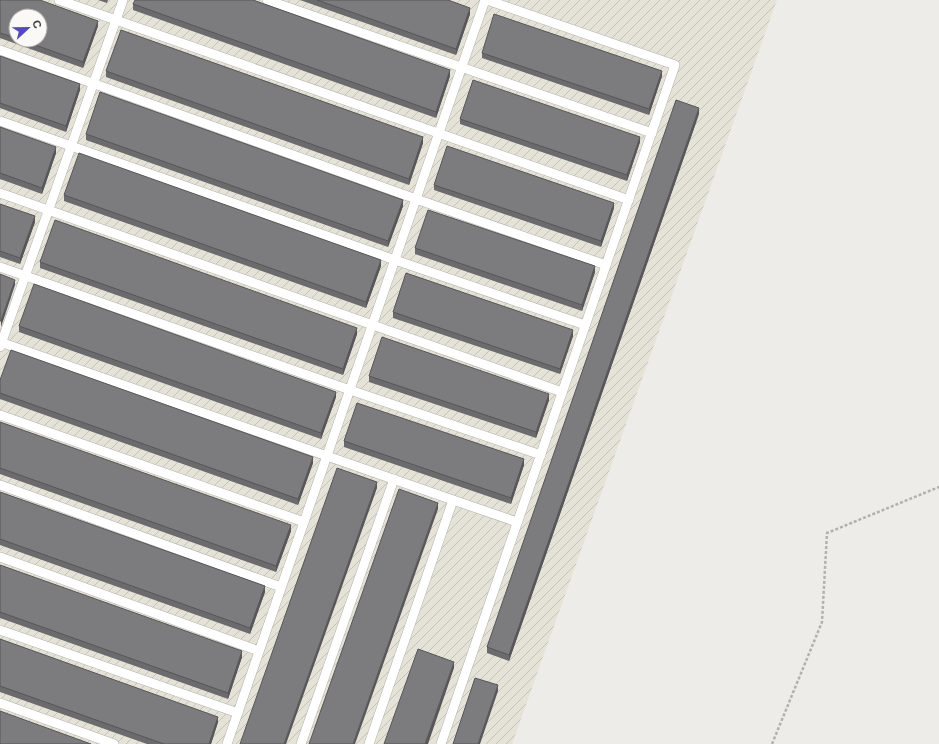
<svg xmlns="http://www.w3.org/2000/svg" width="939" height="744" viewBox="0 0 939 744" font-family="'Work Sans',sans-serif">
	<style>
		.industrial { fill: url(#industrial-furrows); fill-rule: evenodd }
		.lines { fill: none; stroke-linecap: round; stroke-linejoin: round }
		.lane-casing { stroke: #b3b3b0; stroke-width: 10 }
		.path { stroke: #b2b1ae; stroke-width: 2.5; stroke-dasharray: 3 2; stroke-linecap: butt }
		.lane { stroke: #fff; stroke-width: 9 }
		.wall { fill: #6b6a6c; fill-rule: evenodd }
		.shaded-wall { fill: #575658 }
		.building { fill: #7c7b7d; stroke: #575658 }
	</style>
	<defs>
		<pattern id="industrial-furrows" width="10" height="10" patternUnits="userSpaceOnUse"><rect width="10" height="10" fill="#e5e2d7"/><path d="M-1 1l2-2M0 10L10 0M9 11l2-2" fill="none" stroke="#c5c3b9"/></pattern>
	</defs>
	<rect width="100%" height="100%" fill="#edece8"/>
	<!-- industrial -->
	<path class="industrial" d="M 0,0 L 777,0 L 512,744 L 0,744 ZM 16,16 L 40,16 L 40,40 L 16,40 Z"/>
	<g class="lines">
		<!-- lane casing -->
		<g class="lane-casing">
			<g id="lane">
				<polyline points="59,0 629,200"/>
				<polyline points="267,0 652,133"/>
				<polyline points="0,50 416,199 606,265"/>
				<polyline points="0,121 395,260 585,325"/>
				<polyline points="0,193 562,392"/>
				<polyline points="0,267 350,390 541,455"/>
				<polyline points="0,342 453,500 369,744"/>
				<polyline points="0,347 123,0"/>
				<polyline points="0,415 304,522"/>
				<polyline points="0,485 281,587"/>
				<polyline points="453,500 517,522"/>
				<polyline points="0,557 259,651"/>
				<polyline points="0,630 238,713"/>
				<polyline points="0,703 114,744"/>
				<polyline points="227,744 485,0"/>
				<polyline points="301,744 394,479"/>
				<polyline points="441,744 675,65 487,0"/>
			</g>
		</g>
		<!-- path -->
		<polyline class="path" points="772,744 822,622 827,533 939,487"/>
		<!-- lane -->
		<use href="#lane" class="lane"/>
	</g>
	<!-- wall -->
	<g class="wall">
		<path d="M 0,0 L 98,26 L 83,68 L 0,38 ZM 16,16 L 40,40 L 16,40 Z"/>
		<polygon points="98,0 108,0 107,3"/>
		<polygon points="300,0 448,0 470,14 456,55"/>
		<polygon points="133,4 450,76 436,118 133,10"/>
		<polygon points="482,53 662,76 649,115 482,58"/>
		<polygon points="0,56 80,90 66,132 0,108"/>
		<polygon points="106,71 423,143 409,185 106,77"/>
		<polygon points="699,114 509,661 487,653 487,647"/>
		<polygon points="460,119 640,142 627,181 460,124"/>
		<polygon points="0,127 56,153 42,194 0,179"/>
		<polygon points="86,134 403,206 388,247 86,140"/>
		<polygon points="434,185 614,208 601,247 434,190"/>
		<polygon points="64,195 381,266 366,308 64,201"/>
		<polygon points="0,204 35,222 20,264 0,257"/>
		<polygon points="415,248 595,272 582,311 415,254"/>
		<polygon points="40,262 357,334 343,375 40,268"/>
		<polygon points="393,312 573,336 560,374 393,318"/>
		<polygon points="19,326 336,397 321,439 19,332"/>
		<polygon points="369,376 549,400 536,438 369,382"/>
		<polygon points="0,380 313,463 298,505 0,399"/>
		<polygon points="0,422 291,531 276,572 0,474"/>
		<polygon points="344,441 524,465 511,504 344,447"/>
		<polygon points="0,492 265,592 250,634 0,545"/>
		<polygon points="0,565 242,657 228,699 0,618"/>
		<polygon points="0,639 218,722 211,744 147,744 0,692"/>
	</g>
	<!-- shaded-wall -->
	<g class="shaded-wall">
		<polygon points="470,8 470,14 456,55 456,49"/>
		<polygon points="98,21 98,26 83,68 83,62"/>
		<polygon points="450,70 450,76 436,118 436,112"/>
		<polygon points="662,71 662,76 649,115 649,109"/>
		<polygon points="80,84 80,90 66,132 66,126"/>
		<polygon points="699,108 699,114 509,661 509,655"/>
		<polygon points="423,137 423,143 409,185 409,179"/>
		<polygon points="640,137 640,142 627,181 627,175"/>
		<polygon points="56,147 56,153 42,194 42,188"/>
		<polygon points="403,200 403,206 388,247 388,241"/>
		<polygon points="614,203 614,208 601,247 601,241"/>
		<polygon points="35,216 35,222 20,264 20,258"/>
		<polygon points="381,260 381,266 366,308 366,302"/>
		<polygon points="595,266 595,272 582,311 582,305"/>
		<polygon points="15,280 15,285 1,327 1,321"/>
		<polygon points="357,328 357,334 343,375 343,369"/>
		<polygon points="573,330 573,336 560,374 560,369"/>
		<polygon points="336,392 336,397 321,439 321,433"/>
		<polygon points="549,394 549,400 536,438 536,432"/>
		<polygon points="313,457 313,463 298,505 298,499"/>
		<polygon points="524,459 524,465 511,504 511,498"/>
		<polygon points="377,482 377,488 286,744 284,744"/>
		<polygon points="438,503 438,509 355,744 353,744"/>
		<polygon points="291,525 291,531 276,572 276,566"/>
		<polygon points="265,586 265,592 250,634 250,628"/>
		<polygon points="242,651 242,657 228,699 228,693"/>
		<polygon points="454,662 454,668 428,744 425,744"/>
		<polygon points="498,685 498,691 480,744 478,744"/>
		<polygon points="218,717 218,722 211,744 209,744"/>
	</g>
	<!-- building -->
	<g class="building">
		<polygon points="0,0 40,0 98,21 83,62 21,40 40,40 40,16 16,16 16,38 0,33"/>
		<polygon points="135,0 253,0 450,70 436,112 133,4"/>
		<polygon points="317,0 448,0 470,8 456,49"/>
		<polygon points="494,14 662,71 649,109 482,53"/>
		<polygon points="121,30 423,137 409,179 106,71"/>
		<polygon points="0,56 80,84 66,126 0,103"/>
		<polygon points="473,80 640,137 627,175 460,119"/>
		<polygon points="100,92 403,200 388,241 86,134"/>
		<polygon points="676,100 699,108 509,655 487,647"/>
		<polygon points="0,127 56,147 42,188 0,173"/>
		<polygon points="447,146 614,203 601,241 434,185"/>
		<polygon points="79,153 381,260 366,302 64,195"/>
		<polygon points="0,204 35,216 20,258 0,251"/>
		<polygon points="428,210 595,266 582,305 415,248"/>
		<polygon points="55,220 357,328 343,369 40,262"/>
		<polygon points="406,273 573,330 560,369 393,312"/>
		<polygon points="0,274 15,280 1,321 0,321"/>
		<polygon points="34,284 336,392 321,433 19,326"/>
		<polygon points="382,337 549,394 536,432 369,376"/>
		<polygon points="11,350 313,457 298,499 0,393 0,380"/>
		<polygon points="357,403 524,459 511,498 344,441"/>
		<polygon points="0,422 291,525 276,566 0,468"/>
		<polygon points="337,468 377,482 284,744 240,744"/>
		<polygon points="399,489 438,503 353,744 309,744"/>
		<polygon points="0,492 265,586 250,628 0,539"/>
		<polygon points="0,565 242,651 228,693 0,612"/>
		<polygon points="0,639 218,717 209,744 164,744 0,686"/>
		<polygon points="418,649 454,662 425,744 384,744"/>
		<polygon points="475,678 498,685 478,744 453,744"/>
		<polygon points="0,711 91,744 0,744"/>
	</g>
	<!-- north arrow -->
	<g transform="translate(28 28) rotate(68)"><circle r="19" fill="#faf9f6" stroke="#aeaeac"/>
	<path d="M0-3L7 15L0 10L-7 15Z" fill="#5449c0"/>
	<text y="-6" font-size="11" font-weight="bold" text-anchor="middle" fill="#3d3d3c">С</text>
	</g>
</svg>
